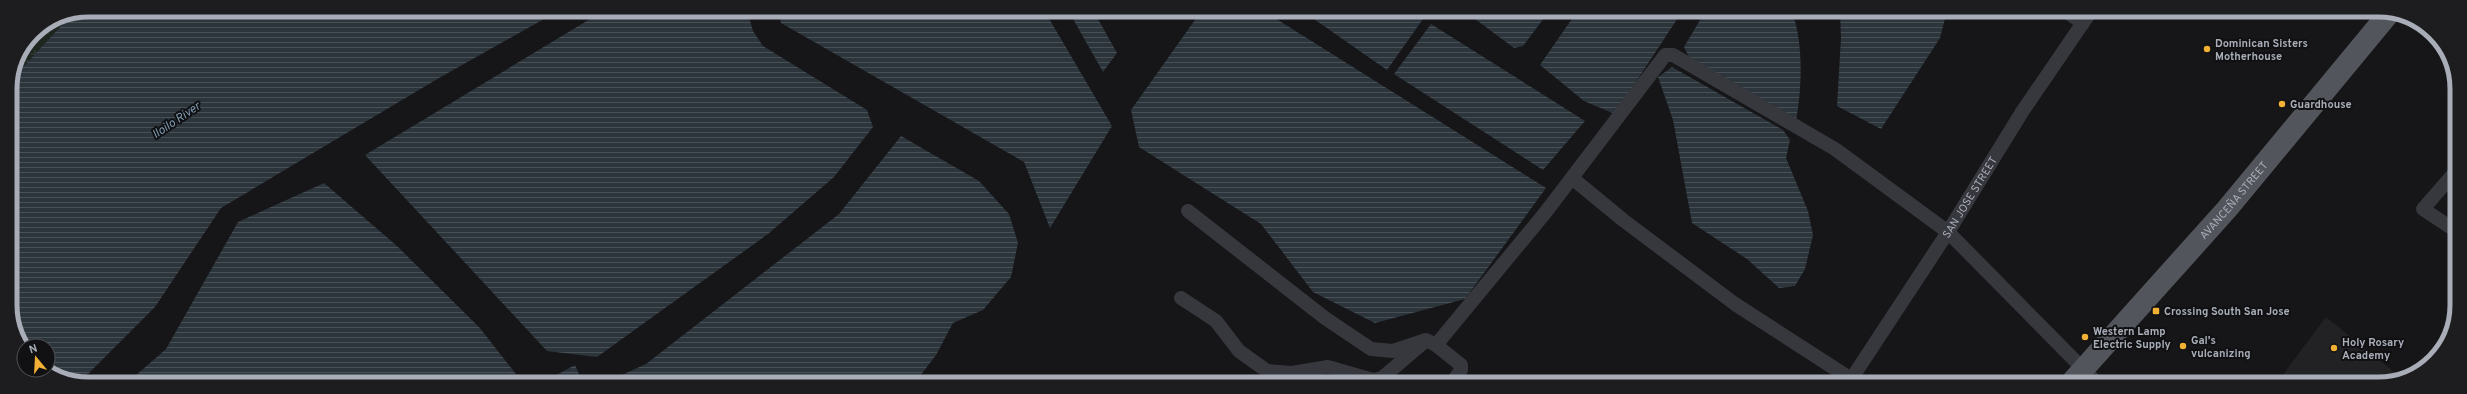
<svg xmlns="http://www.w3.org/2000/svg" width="2467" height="394" viewBox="0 0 2467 394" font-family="Overpass,sans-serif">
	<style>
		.built { fill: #222225 }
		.wetland { fill: url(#wetland-marsh) }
		.water { fill: url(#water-rules) }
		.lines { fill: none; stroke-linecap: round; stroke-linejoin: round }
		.minor { stroke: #37383d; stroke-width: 14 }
		.primary { stroke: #53555c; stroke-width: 22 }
		.poi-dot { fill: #f2b134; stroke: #111113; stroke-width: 1.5 }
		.labels { text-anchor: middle; stroke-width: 4; stroke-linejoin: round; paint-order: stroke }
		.poi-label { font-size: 11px; font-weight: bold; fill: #a8adb8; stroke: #111113; text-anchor: start }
		.street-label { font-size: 11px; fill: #a8adb8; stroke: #111113 }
		.water-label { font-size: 12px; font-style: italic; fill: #7f9bb3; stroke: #111113 }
		.rim { fill: none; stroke: #a8adb8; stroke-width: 5 }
	</style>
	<defs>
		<pattern id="wetland-marsh" width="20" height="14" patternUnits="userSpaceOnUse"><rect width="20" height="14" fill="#1e261f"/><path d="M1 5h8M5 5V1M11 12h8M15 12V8" fill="none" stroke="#3c433d"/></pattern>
		<pattern id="water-rules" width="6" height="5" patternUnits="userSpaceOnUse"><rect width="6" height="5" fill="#2c353c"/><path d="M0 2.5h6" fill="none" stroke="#485056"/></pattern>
	</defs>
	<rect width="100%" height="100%" fill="#161618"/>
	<!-- built -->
	<polygon class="built" points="2326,317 2403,379 2378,384 2276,384"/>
	<!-- wetland -->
	<polygon class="wetland" points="73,13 24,66 13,74 16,60 48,30 55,18"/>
	<!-- water -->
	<g class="water">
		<polygon points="89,10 560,10 439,78 221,208 155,307 79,383 48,369 48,346 26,346 13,325 10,89 13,74 24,66 73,13"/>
		<polygon points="605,10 747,10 753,31 763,46 867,110 873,127 834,177 768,234 597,357 547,351 365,155"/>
		<polygon points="778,10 1044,10 1112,126 1050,228 1024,162 781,23"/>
		<polygon points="1068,10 1093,10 1117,53 1103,72"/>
		<polygon points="1202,10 1262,10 1546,188 1465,299 1375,323 1313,292 1261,224 1139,147 1131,110"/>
		<polygon points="1301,10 1411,10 1423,19 1387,70"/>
		<polygon points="1463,10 1550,10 1523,46 1514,48"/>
		<polygon points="1578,10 1683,10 1615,114 1584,101 1540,65"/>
		<path d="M 1706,10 L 1791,10 C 1804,40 1802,89 1796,120 L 1690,59 L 1684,47 Z"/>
		<polygon points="1840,10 1947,11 1940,38 1881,129 1837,106 1841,38"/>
		<polygon points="1431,24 1585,121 1543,170 1394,74"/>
		<polygon points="1672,67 1783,130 1790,140 1786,158 1808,211 1813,235 1805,269 1795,286 1779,288 1747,259 1692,223 1673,120 1658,77"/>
		<polygon points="901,136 979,181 1009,214 1018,243 1011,277 983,310 953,323 936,355 914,384 604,383 646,364 839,214"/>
		<polygon points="324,183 397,246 479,327 523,383 127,383 166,349 238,222"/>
		<polygon points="575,365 583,383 552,383 549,379"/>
	</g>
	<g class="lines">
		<!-- minor -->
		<g class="minor">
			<polyline points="2065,11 2083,23"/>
			<polyline points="2456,171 2423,209 2456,231"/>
			<polyline points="1572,178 1623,220 1735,304 1851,379"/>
			<polyline points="1188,211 1325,318 1371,349 1393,351 1426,340 1436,345 1545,213 1660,62 1665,55 1673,55 1835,149 1948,232 2098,384"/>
			<polyline points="1181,298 1216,321 1239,351 1267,371 1292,373 1328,367 1373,380 1382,378 1423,343"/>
			<polyline points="1436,345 1461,365 1461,370 1451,384"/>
			<path id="s1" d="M 1848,384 L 1948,232 L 2022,112 L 2091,11"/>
		</g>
		<!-- primary -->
		<path class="primary" id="s2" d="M 2070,384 L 2227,209 L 2390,12"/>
	</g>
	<!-- markers -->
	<g class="poi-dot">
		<circle cx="2207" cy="49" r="4"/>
		<circle cx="2282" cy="104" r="4"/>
		<rect x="2152" y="307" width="8" height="8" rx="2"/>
		<circle cx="2085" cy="337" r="4"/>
		<circle cx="2183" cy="346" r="4"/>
		<circle cx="2334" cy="348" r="4"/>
	</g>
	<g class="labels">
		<!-- poi labels -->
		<g class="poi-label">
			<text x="2215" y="47">Dominican Sisters<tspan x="2215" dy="13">Motherhouse</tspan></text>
			<text x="2290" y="108">Guardhouse</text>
			<text x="2164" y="315">Crossing South San Jose</text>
			<text x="2093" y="335">Western Lamp<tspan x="2093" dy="13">Electric Supply</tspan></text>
			<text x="2191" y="344">Gal's<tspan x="2191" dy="13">vulcanizing</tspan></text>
			<text x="2342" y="346">Holy Rosary<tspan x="2342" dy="13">Academy</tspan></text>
		</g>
		<!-- street labels -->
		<g class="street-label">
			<text dy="4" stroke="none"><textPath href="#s1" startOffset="223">SAN JOSE STREET</textPath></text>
			<text dy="4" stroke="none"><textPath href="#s2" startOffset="246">AVANCEÑA STREET</textPath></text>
		</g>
		<!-- water labels -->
		<g class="water-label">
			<text transform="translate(176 120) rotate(-34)" y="4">Iloilo River</text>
		</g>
	</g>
	<!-- crop -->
	<path d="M0 0H2467V394H0ZM89 17H2378A72 72 0 0 1 2450 89V305A72 72 0 0 1 2378 377H89A72 72 0 0 1 17 305V89A72 72 0 0 1 89 17Z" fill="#1d1d20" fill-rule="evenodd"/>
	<path class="rim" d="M89 17H2378A72 72 0 0 1 2450 89V305A72 72 0 0 1 2378 377H89A72 72 0 0 1 17 305V89A72 72 0 0 1 89 17Z"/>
	<!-- north arrow -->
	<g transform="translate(36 358) rotate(342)"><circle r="19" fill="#111113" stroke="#4d4f55"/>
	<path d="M0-3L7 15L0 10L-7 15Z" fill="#f2b134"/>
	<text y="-6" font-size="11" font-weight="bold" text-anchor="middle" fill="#a8adb8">N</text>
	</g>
</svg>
